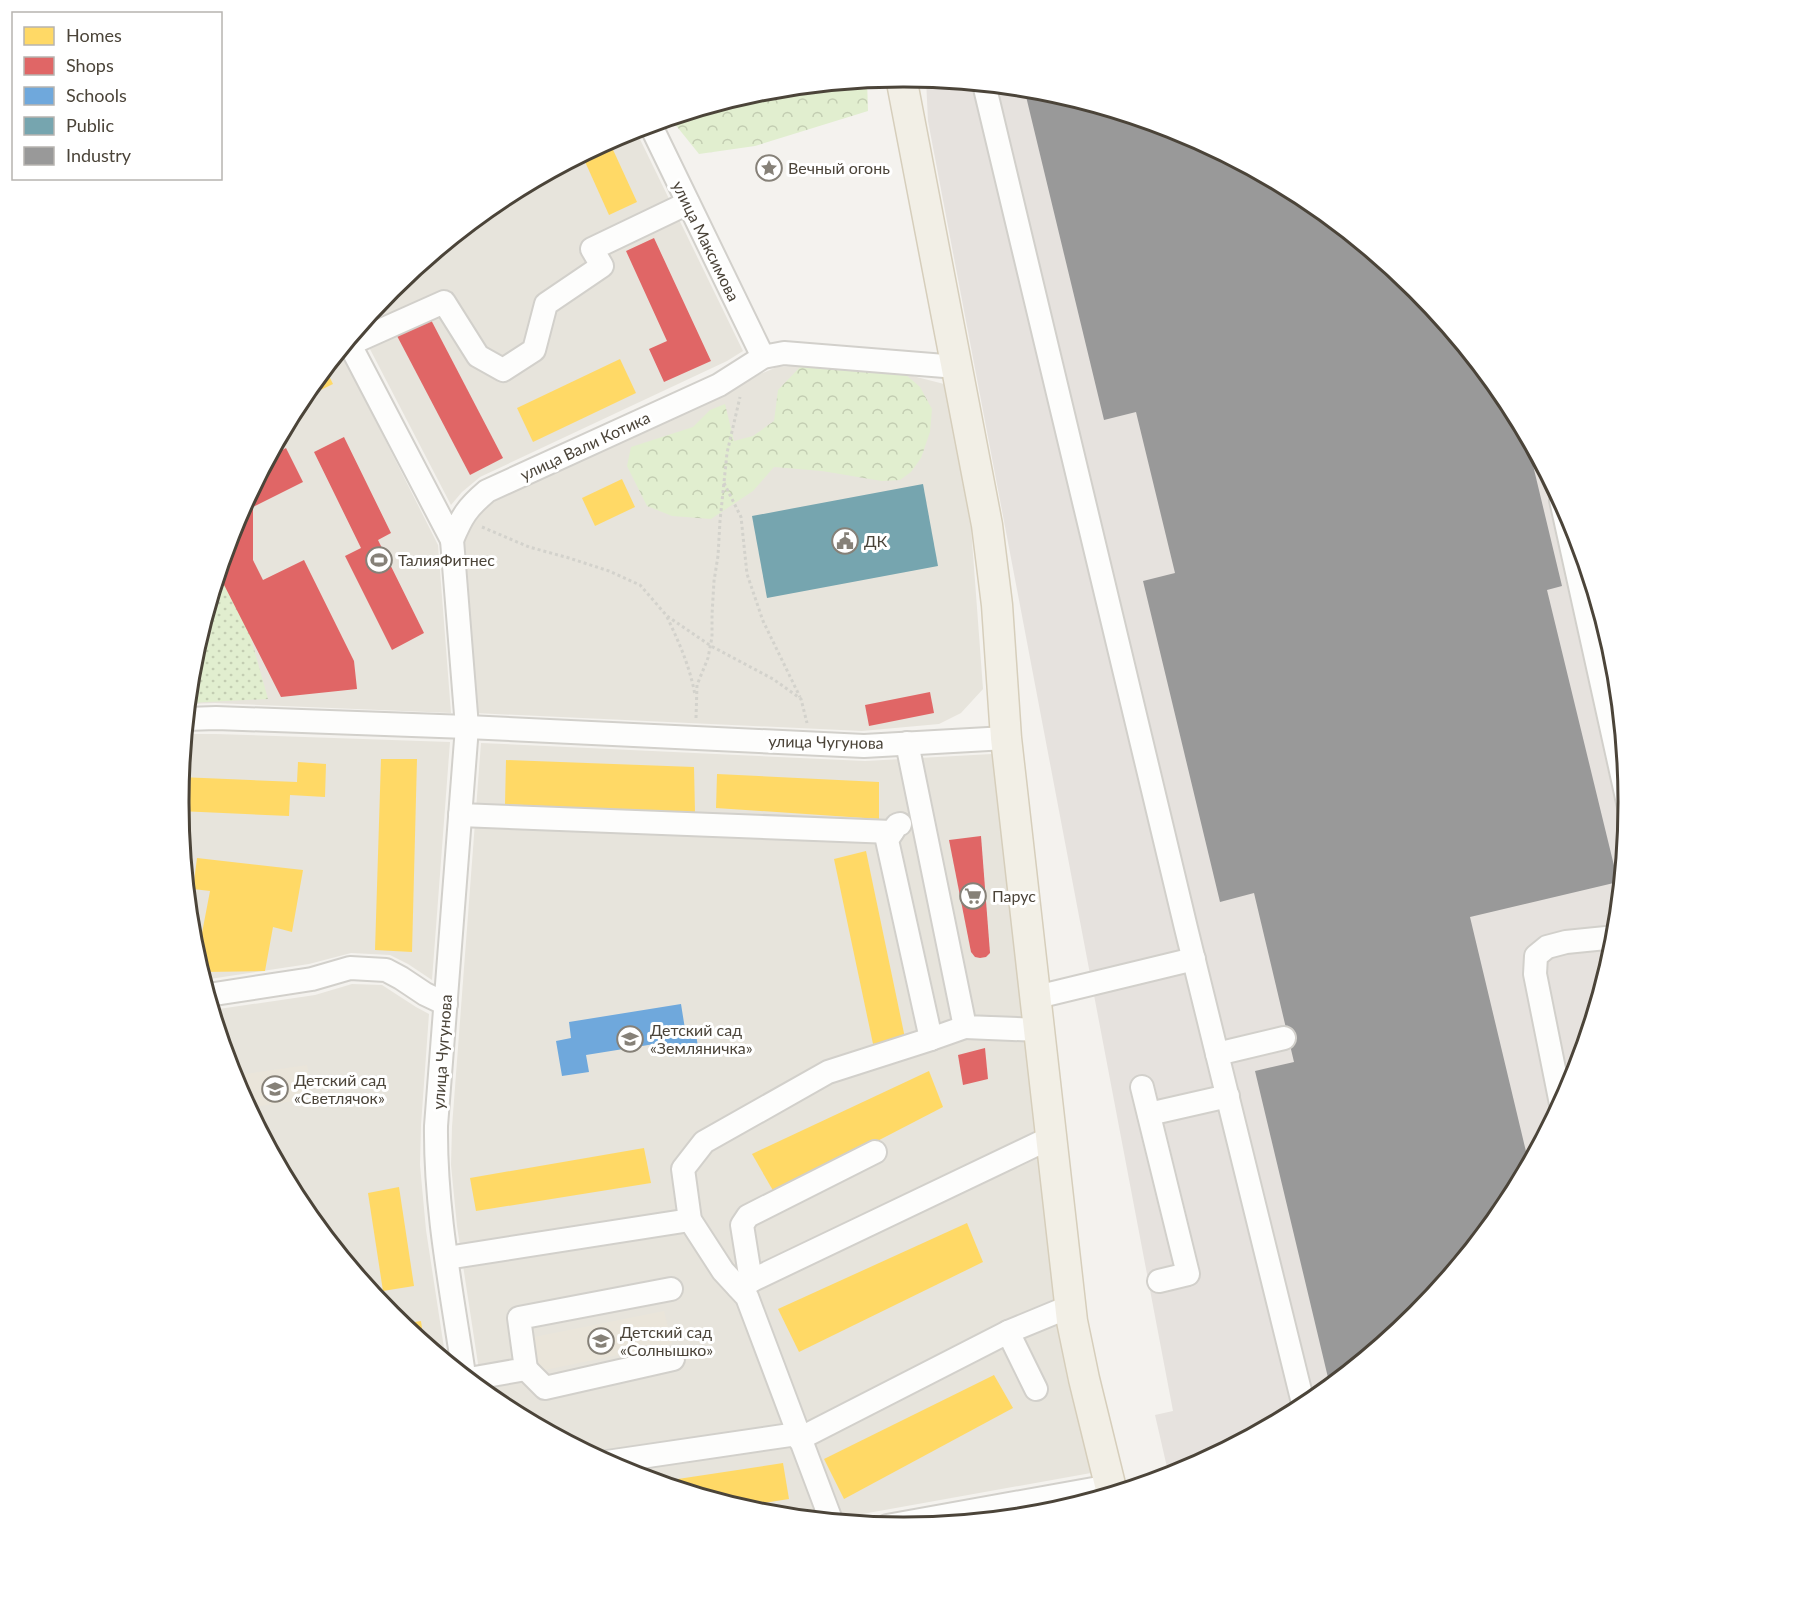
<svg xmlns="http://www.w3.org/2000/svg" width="1807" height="1604" viewBox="0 0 1807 1604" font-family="Lato,sans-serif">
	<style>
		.residential { fill: #e7e4dc }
		.industrial { fill: #e6e2de }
		.education { fill: #eae5da }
		.grass { fill: url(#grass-dots) }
		.forest { fill: url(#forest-crowns) }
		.homes { fill: #ffd966 }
		.shops { fill: #e06666 }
		.schools { fill: #6fa8dc }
		.public { fill: #76a5af }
		.industry { fill: #999 }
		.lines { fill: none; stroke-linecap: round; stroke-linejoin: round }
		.minor-casing { stroke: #d2d0cb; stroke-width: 26 }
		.major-casing { stroke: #d6cebb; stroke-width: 33 }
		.path { stroke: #d3d2cc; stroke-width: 3; stroke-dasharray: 3 3; stroke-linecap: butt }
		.minor { stroke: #fdfdfc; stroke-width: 22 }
		.major { stroke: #f2efe6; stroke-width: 30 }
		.labels { text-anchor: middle; stroke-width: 6; stroke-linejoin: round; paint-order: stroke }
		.poi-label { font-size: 16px; fill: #4b4439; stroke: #fff; text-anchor: start }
		.street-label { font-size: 16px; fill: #4b4439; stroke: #fff }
		.rim { fill: none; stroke: #4b4439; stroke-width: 3 }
	</style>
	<defs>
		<pattern id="grass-dots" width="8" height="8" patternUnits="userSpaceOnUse" patternTransform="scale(1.5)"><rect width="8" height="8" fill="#e1eecf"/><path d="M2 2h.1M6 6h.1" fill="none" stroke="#c3cdb2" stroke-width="1.8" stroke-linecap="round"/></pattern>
		<pattern id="forest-crowns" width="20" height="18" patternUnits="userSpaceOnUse" patternTransform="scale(1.5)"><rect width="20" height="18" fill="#e1eecf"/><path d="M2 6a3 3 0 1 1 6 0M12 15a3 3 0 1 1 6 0" fill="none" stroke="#c3cdb2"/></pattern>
	</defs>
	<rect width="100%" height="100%" fill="#f4f2ee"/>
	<!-- residential -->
	<g class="residential">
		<polygon points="635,129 743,351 727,361 480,477 462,492 451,505 359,328 391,289 501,199 626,132"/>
		<polygon points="340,350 438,545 451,713 215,703 188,704 192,660 233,524 300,399"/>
		<polygon points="802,365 901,373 944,384 971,527 983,689 961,713 939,724 862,731 475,713 464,561 465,533 480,512 495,501 743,384 760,374 777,367"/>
		<polygon points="185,734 216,734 450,742 432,980 408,964 390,955 351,953 309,964 203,980 192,943 178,802"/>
		<polygon points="481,743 865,761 992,754 1057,1323 1068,1382 1091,1473 829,1520 762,1513 626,1472 500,1405 482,1390 457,1226 451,1165 452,1127"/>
		<polygon points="352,984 382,985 416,1007 429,1014 421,1125 420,1165 426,1230 446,1361 390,1315 300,1205 233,1079 212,1010 315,995"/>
	</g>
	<!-- industrial -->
	<polygon class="industrial" points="926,79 1045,91 1181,132 1307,199 1507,399 1574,525 1615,661 1629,802 1615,944 1574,1080 1507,1205 1416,1315 1306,1405 1181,1472 1169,1476 1155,1415 1173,1411 928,121"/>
	<!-- education -->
	<g class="education">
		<polygon points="307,1065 313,1098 248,1108 232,1076"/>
		<polygon points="664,1311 672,1344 535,1372 529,1338"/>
	</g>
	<!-- grass -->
	<polygon class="grass" points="226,549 268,699 188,703 192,660"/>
	<!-- forest -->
	<g class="forest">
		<polygon points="867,80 868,111 755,146 699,154 670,118 762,90"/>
		<polygon points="802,365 905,374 920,387 932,409 930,432 921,458 911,472 900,480 882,481 822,471 774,467 753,491 711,519 672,516 647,506 627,466 631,447 693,427 710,410 725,404 734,441 753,436 774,421 778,390"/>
	</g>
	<!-- homes -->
	<g class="homes">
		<polygon points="609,141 637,202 609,215 582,155"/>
		<polygon points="620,359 636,393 533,442 517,408"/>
		<polygon points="325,368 333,384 300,400 300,399"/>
		<polygon points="622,479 635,507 595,526 582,498"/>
		<polygon points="381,759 417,759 412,952 375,950"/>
		<polygon points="506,760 694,767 695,813 505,804"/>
		<polygon points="298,762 326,764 325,797 290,795 289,816 179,811 178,802 180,777 297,782"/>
		<polygon points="717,774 879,782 879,819 716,808"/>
		<polygon points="866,851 905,1038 873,1044 834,859"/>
		<polygon points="197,858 303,870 292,932 273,927 265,971 201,972 192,943 191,930 202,933 210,891 193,889"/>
		<polygon points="929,1071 943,1107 775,1194 752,1154"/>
		<polygon points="644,1148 651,1183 476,1211 470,1178"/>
		<polygon points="399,1187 414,1286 383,1291 368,1193"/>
		<polygon points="306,1203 309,1216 300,1204"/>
		<polygon points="967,1223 983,1262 799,1352 778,1309"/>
		<polygon points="421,1321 424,1343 402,1324"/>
		<polygon points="994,1375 1013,1408 844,1499 824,1459"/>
		<polygon points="783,1463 789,1499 739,1507 658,1482"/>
	</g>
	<!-- shops -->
	<g class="shops">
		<polygon points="654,238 711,361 664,382 649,349 667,341 626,251"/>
		<polygon points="429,316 503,458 470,475 396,334"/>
		<polygon points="344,437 391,533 378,540 424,633 392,650 345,556 361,548 314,452"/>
		<polygon points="286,448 303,482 253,507 253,560 263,580 304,560 354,661 357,689 281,697 218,573 233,524 269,457"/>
		<polygon points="930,692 934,713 869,726 865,705"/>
		<polygon points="981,836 990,953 986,957 980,958 975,957 971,952 949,840"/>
		<polygon points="985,1048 988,1079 963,1085 958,1055"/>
	</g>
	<!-- schools -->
	<polygon class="schools" points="681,1004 685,1029 695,1028 699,1053 669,1057 667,1042 586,1055 589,1072 562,1076 556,1041 571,1038 569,1022"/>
	<!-- public -->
	<polygon class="public" points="923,484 938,566 767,598 752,516"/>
	<!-- industry -->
	<g class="industry">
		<polygon points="1024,88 1045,91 1181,132 1307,199 1417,289 1507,399 1526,436 1562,586 1547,590 1618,882 1470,917 1529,1164 1507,1205 1416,1315 1330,1386 1255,1071 1294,1062 1254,893 1220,902 1143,581 1175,573 1136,412 1104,420"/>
		<polygon points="1576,532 1615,661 1621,721"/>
	</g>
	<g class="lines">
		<!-- minor casing -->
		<g class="minor-casing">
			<g id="minor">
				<polyline points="984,84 1186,928 1304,1407"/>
				<polyline points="650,124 763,357"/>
				<path d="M 348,341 L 452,540 C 462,516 467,508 487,491 L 719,385 L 763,357 L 784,353 L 957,367"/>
				<polyline points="350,344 444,302 478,356 503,370 534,350 546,304 602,266 592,249 688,203"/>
				<polyline points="1561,500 1629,807"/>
				<path d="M 452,540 L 467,727 L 436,1126 C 435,1210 452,1293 464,1375"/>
				<polyline points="186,719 216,718 467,727 864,746 1006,738"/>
				<polyline points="907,743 965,1027 1040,1030"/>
				<polyline points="460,815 892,832"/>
				<polyline points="900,824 897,825 887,840 931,1039 965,1027"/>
				<polyline points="208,995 312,979 350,968 386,970 401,978 425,994 446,1004"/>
				<polyline points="1037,997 1194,959"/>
				<polyline points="1217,1054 1284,1038"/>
				<polyline points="1142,1087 1188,1274 1159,1281"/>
				<polyline points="1561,1104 1535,974 1536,956 1547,947 1566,942 1616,937"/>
				<polyline points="1149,1114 1228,1096"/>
				<polyline points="447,1258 690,1220"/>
				<polyline points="751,1281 742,1225 748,1216 875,1152"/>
				<polyline points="738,1287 1052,1137"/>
				<polyline points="1008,1332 1036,1389"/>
				<polyline points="526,1369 545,1388 673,1359"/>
				<polyline points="469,1379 526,1369 519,1318 671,1289"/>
				<polyline points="799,1439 1008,1332 1071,1306"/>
				<polyline points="607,1462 797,1434"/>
				<polyline points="831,1520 747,1297 723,1271 690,1220 683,1169 704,1142 828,1072 931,1039"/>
				<polyline points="887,1526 1110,1486"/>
			</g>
		</g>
		<!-- major casing -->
		<g class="major-casing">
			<polyline id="major" points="901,77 987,525 997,605 1006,738 1072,1321 1084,1379 1112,1493"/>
		</g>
		<!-- path -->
		<g class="path">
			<polyline points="724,483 741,517 747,574 763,621 800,697"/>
			<polyline points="482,527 529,547 569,558 609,571 640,585 667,616 711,646 773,679 801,699 807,723"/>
			<path d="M 667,617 C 679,642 690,667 695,695"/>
			<polyline points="696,718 697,685 708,658 712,637 712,615 714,581 718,556 720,521 727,453 740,397"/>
		</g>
		<!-- minor -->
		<use href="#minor" class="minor"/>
		<!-- major -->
		<use href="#major" class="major"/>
	</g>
	<!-- icons -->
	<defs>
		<g id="sight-ring" transform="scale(1.35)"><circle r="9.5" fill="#fff" stroke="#868178" stroke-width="1.5"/><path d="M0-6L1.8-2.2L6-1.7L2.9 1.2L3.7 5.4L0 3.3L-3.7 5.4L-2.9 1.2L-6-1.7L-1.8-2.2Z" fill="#868178"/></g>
		<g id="civic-ring" transform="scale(1.35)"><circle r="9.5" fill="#fff" stroke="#868178" stroke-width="1.5"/><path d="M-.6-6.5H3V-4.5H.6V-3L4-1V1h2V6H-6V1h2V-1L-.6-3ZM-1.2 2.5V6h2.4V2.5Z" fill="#868178"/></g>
		<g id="stadium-ring" transform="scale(1.35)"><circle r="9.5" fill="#fff" stroke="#868178" stroke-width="1.5"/><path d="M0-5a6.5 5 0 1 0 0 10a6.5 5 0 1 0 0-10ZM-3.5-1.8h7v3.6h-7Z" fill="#868178"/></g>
		<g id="supermarket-ring" transform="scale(1.35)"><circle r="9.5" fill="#fff" stroke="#868178" stroke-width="1.5"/><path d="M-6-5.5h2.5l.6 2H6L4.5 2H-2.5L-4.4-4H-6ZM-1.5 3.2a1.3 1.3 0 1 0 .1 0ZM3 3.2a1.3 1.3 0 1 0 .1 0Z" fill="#868178"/></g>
		<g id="school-ring" transform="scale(1.35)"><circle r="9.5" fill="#fff" stroke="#868178" stroke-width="1.5"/><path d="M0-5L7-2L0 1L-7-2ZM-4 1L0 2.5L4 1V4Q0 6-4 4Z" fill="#868178"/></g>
	</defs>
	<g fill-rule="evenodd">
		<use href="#sight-ring" x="769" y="168"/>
		<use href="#civic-ring" x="845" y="541"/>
		<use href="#stadium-ring" x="379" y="560"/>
		<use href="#supermarket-ring" x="973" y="896"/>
		<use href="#school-ring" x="630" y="1039"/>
		<use href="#school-ring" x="275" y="1089"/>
		<use href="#school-ring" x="601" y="1341"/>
	</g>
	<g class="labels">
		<!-- poi labels -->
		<g class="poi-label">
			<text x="788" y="174">Вечный огонь</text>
			<text x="864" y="547">ДК</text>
			<text x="398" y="566">ТалияФитнес</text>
			<text x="992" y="902">Парус</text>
			<text x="650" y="1036">Детский сад<tspan x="650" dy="18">«Земляничка»</tspan></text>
			<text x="294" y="1086">Детский сад<tspan x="294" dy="18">«Светлячок»</tspan></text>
			<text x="620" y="1338">Детский сад<tspan x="620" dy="18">«Солнышко»</tspan></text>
		</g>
		<!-- street labels -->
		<g class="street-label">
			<text transform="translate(706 241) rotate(64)" y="6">улица Максимова</text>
			<text transform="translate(585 446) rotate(-25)" y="6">улица Вали Котика</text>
			<text transform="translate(826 742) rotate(1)" y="6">улица Чугунова</text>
			<text transform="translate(442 1052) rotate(-86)" y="6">улица Чугунова</text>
		</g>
	</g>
	<!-- crop -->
	<path d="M0 0H1807V1604H0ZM903 87H904A714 714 0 0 1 1618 801V803A714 714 0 0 1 904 1517H903A714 714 0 0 1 189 803V801A714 714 0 0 1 903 87Z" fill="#fff" fill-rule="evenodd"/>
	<path class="rim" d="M903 87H904A714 714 0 0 1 1618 801V803A714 714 0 0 1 904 1517H903A714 714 0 0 1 189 803V801A714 714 0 0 1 903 87Z"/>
	<!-- legend -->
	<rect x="12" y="12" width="210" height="168" fill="#ffffff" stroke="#b7b4b0" stroke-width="1.5"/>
	<rect x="24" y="27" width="30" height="18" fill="#ffd966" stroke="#b7b4b0" stroke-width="1.5"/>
	<text x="66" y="42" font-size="18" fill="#4b4439">Homes</text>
	<rect x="24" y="57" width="30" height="18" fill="#e06666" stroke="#b7b4b0" stroke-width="1.5"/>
	<text x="66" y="72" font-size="18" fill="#4b4439">Shops</text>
	<rect x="24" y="87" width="30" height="18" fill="#6fa8dc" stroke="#b7b4b0" stroke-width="1.5"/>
	<text x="66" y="102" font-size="18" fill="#4b4439">Schools</text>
	<rect x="24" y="117" width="30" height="18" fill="#76a5af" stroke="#b7b4b0" stroke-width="1.5"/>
	<text x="66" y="132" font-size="18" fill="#4b4439">Public</text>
	<rect x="24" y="147" width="30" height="18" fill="#999999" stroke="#b7b4b0" stroke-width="1.5"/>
	<text x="66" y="162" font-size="18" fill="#4b4439">Industry</text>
</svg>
